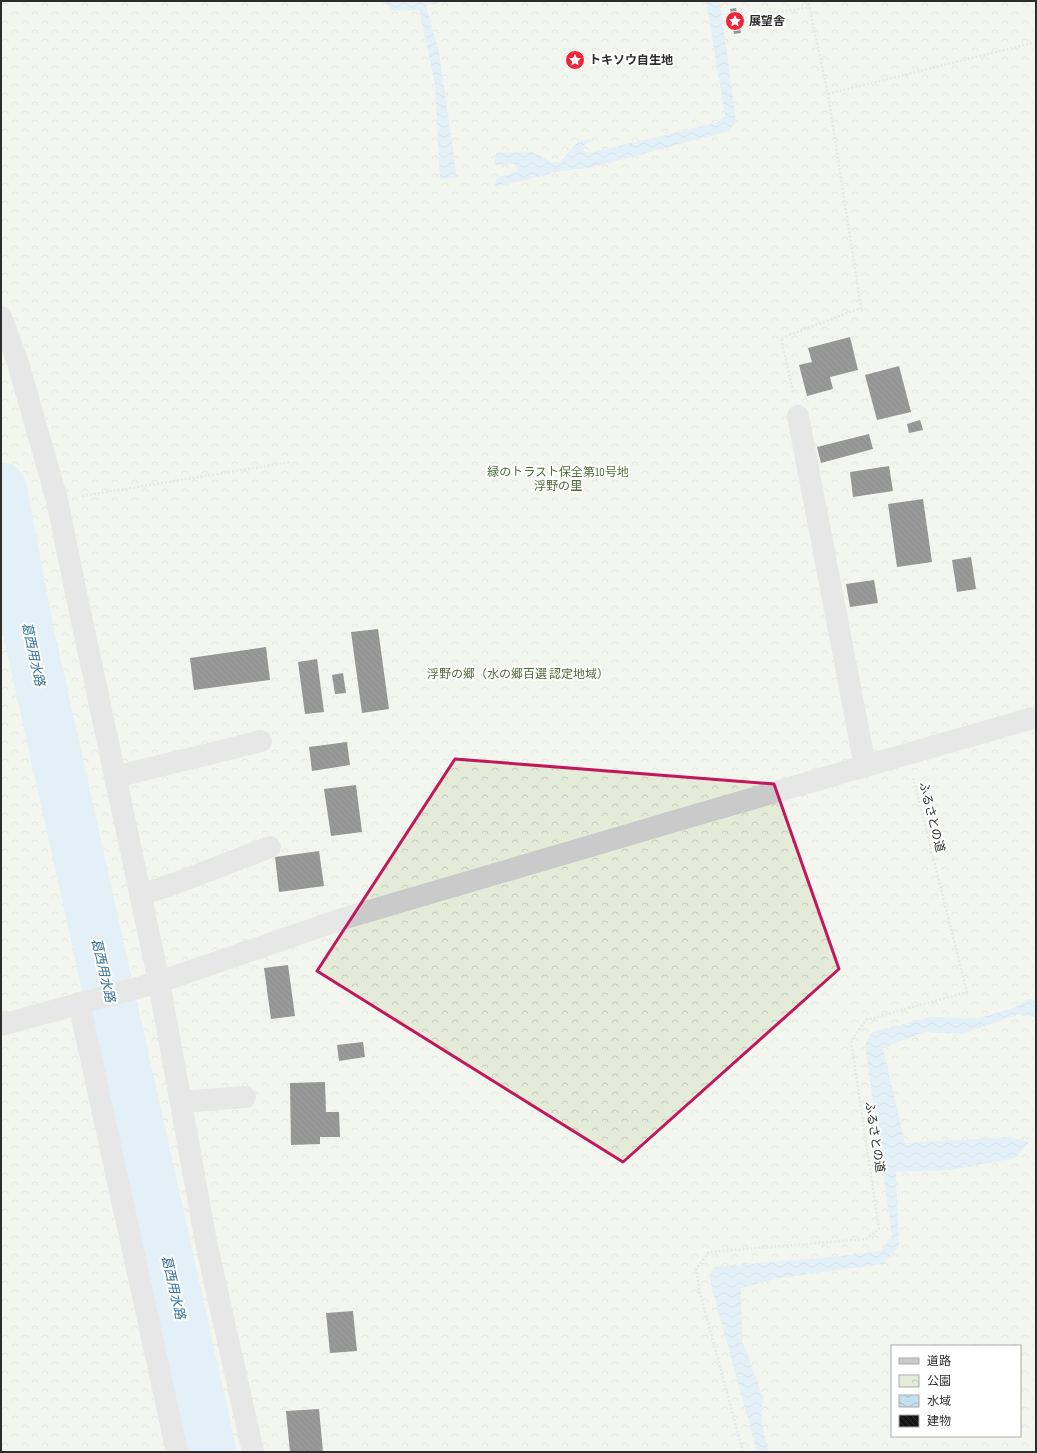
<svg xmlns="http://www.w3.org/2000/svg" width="1037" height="1453" viewBox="0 0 1037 1453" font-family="'Sofia Sans Condensed','Noto Sans JP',sans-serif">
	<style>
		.park { fill: url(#park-crowns); fill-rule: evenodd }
		.water { fill: url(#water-waves) }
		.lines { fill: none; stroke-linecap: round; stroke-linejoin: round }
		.river { stroke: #c3deed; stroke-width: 51 }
		.building { fill: url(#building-back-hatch) }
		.path { stroke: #cacaca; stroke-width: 2.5; stroke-dasharray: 2 2; stroke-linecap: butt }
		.minor { stroke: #cacaca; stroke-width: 22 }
		.marked { fill: none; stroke: #c2185b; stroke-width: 3; stroke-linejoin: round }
		.labels { text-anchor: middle; stroke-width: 4; stroke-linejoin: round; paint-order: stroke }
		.poi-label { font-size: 12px; font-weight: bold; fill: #2d2d2d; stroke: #fff; text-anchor: start }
		.park-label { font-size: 12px; fill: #516b38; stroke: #fff }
		.street-label { font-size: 12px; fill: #2d2d2d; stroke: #fff }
		.water-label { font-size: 13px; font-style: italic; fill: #367293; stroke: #fff }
	</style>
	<defs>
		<pattern id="park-crowns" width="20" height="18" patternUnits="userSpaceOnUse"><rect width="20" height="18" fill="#e4ecd9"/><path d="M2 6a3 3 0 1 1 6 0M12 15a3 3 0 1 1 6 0" fill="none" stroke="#c4cbbb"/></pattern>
		<pattern id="water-waves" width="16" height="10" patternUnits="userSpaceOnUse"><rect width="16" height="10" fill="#c3deed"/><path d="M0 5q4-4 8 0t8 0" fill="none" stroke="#a8bfcc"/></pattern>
		<pattern id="building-back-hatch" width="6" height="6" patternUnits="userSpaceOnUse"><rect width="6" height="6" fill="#141414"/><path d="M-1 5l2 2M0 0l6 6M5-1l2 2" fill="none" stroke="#2e2e2e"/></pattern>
	</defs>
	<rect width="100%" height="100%" fill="#fff"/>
	<!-- park -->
	<path class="park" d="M 1,1 L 1036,1 L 1036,1452 L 1,1452 ZM 892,1346 L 1020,1346 L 1020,1436 L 892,1436 Z"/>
	<!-- water -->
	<g class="water">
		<polygon points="387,1 446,1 426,6 439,52 457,178 440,179 435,85 419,10 393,11 383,2"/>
		<polygon points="706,1 720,1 736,121 729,131 590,168 562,171 495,187 496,178 519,171 514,164 494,165 496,153 532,152 552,162 560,162 578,142 592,139 580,149 589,153 715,123 725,116"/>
		<polygon points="1028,999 1036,1000 1036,1017 1017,1015 961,1034 924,1032 883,1048 905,1143 1010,1137 1029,1142 1016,1158 951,1170 896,1172 899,1247 883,1264 779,1278 741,1288 742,1341 763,1397 761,1419 768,1452 757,1452 709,1277 713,1267 841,1256 881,1251 892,1236 865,1045 872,1032 931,1017 979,1018 1013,1008"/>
	</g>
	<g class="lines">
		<!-- river -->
		<polyline class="river" points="1,488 29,634 211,1452"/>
	</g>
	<!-- building -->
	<g class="building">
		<polygon points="736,8 741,33 734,34 730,9"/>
		<polygon points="850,337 858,370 830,377 833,389 807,396 799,365 812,362 808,348"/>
		<polygon points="899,366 911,412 877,420 865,375"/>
		<polygon points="920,420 923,430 909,433 907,424"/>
		<polygon points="869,434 873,449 821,463 817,447"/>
		<polygon points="889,466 893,491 853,497 850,472"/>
		<polygon points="923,499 932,562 897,567 888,504"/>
		<polygon points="971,557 976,589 957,592 952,560"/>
		<polygon points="874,580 878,603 850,607 846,584"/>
		<polygon points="378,629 389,709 362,713 351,632"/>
		<polygon points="266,647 270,680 194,690 190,658"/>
		<polygon points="317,659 324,712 305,714 298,662"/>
		<polygon points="343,673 346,693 335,694 332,675"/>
		<polygon points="347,742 350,765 312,771 309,747"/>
		<polygon points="356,785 362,832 331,836 324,789"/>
		<polygon points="319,851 324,886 279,892 275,857"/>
		<polygon points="288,965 295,1016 271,1019 264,968"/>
		<polygon points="363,1042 365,1057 339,1061 337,1045"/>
		<polygon points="325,1082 326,1112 339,1112 340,1137 320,1137 320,1144 291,1145 290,1083"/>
		<polygon points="353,1311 357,1351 330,1353 326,1313"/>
		<polygon points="319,1409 323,1452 290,1452 286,1411"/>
	</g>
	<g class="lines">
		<!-- path -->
		<g class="path">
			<polyline points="758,16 810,7"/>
			<polyline points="828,94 1036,42"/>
			<polyline points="793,392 781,338 861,308 828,94 808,1"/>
			<polyline points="82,496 291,462"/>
			<polyline points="743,1452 700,1293 696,1269 709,1252 866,1239 879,1229 851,1041 866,1020 967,992 913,778"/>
		</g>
		<!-- minor -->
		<g class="minor">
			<polyline points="1,317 18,363 57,500 75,588 159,982 206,1242 253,1452"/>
			<polyline points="798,416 865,766"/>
			<polyline points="115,777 261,741"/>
			<polyline points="140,895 179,882 270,847"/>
			<polyline points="79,1003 177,1452"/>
			<polyline points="1,1025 159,982 342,919 706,812 1036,717"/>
			<polyline points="181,1102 245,1097"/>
		</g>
	</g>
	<!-- marked area -->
	<path d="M0 0H1037V1453H0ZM 455,759 L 774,784 L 839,969 L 623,1162 L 317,971 Z" fill="#fff" fill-opacity=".55" fill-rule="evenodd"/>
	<path class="marked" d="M 455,759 L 774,784 L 839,969 L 623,1162 L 317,971 Z"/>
	<!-- icons -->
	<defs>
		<g id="sight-disc" transform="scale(1)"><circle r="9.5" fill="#f02338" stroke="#fff"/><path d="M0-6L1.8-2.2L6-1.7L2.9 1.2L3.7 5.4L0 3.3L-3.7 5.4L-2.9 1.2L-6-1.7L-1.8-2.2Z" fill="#fff"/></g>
	</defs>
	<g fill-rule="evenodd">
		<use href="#sight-disc" x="735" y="21"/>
		<use href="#sight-disc" x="575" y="60"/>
	</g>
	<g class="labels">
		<!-- poi labels -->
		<g class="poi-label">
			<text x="749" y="25">展望舎</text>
			<text x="589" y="64">トキソウ自生地</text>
		</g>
		<!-- park labels -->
		<g class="park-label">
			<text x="558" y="476">緑のトラスト保全第10号地<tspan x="558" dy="14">浮野の里</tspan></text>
			<text x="518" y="678">浮野の郷（水の郷百選 認定地域）</text>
		</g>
		<!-- street labels -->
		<g class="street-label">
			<text transform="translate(932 817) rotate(76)" y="4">ふるさとの道</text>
			<text transform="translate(875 1137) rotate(81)" y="4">ふるさとの道</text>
		</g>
		<!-- water labels -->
		<g class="water-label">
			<text transform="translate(34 654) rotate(78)" y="5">葛西用水路</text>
			<text transform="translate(104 970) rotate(77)" y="5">葛西用水路</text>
			<text transform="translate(174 1287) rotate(77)" y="5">葛西用水路</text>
		</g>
	</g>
	<!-- border -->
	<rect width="1037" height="1453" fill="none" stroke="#2d2d2d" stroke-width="4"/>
	<!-- legend -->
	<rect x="891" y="1345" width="130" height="92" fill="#ffffff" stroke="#ababab"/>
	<rect x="899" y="1358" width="20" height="6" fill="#cacaca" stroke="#ababab"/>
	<text x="927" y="1365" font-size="12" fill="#2d2d2d">道路</text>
	<rect x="899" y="1375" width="20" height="12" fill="url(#park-crowns)" stroke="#ababab"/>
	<text x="927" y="1385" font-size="12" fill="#2d2d2d">公園</text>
	<rect x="899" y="1395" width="20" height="12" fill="url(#water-waves)" stroke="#ababab"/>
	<text x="927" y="1405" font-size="12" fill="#2d2d2d">水域</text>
	<rect x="899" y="1415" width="20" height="12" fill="url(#building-back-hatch)" stroke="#ababab"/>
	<text x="927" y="1425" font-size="12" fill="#2d2d2d">建物</text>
</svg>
